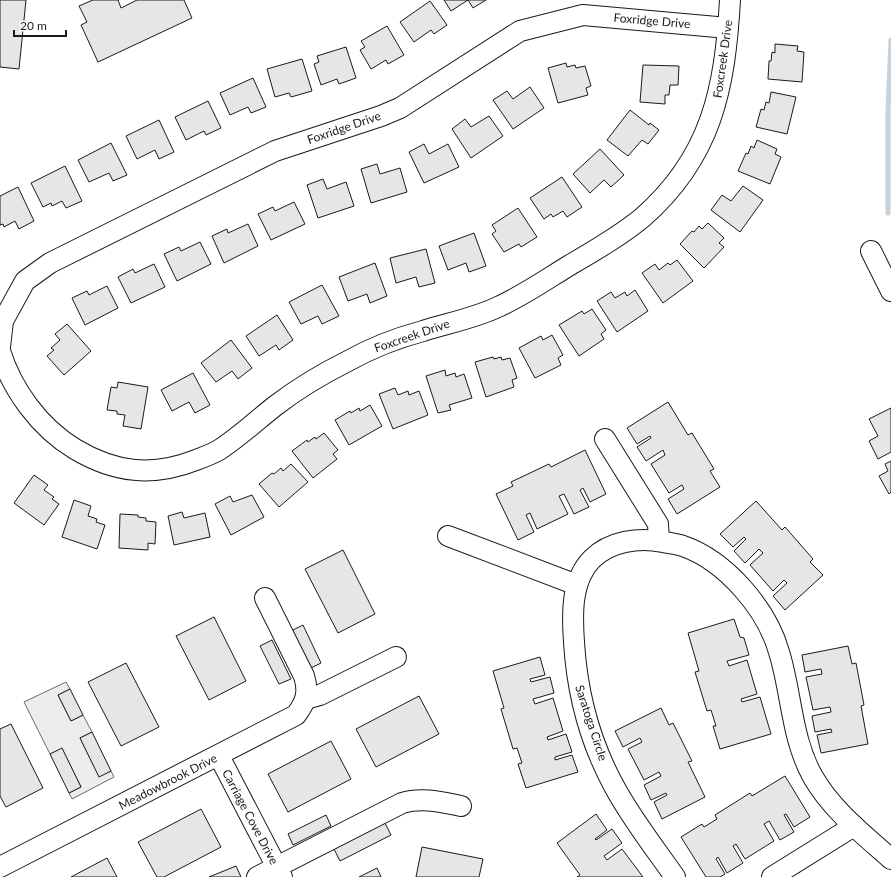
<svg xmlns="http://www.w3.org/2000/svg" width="891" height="877" viewBox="0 0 891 877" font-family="Lato,sans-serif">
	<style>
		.parking { fill: #ededed; stroke: #6a6a6a }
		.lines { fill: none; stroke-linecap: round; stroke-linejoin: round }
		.stream { stroke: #c6d2dc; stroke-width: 5 }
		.building { fill: #e6e6e6; stroke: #1a1a1a }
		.minor-casing { stroke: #1a1a1a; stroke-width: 22 }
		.minor { stroke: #fff; stroke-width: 20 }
		.labels { text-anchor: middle; stroke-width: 3; stroke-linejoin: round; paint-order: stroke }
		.street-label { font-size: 12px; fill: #1a1a1a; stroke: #fff }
	</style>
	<rect width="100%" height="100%" fill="#fff"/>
	<!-- parking -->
	<polygon class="parking" points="66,682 70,689 58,695 71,721 83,715 92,732 80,738 99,776 111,771 114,777 72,799 69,793 81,787 62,749 50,754 24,702"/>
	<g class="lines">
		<!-- stream -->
		<polyline class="stream" points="888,213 888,110 891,40"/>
	</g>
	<!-- building -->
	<g class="building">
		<polygon points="0,0 26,0 19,69 0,67"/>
		<polygon points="93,0 118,0 121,8 137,0 184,0 192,18 98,62 81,25 87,22 79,6"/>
		<polygon points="444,0 486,0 473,8 468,0 451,11"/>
		<polygon points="430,1 447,25 434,34 431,30 414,42 400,22"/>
		<polygon points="387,26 404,55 388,64 386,60 371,69 360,50 365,47 361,41"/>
		<polygon points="775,44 798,46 797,51 804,52 802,82 768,79 769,61 771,61 772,52 775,53"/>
		<polygon points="346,47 356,78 339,84 337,79 321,85 314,64 319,62 317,56"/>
		<polygon points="302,59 312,91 291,97 289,93 275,97 267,69"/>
		<polygon points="566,63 567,67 575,65 576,68 585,66 591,86 586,88 588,95 558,103 548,68"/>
		<polygon points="643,65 679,66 678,85 670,85 669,95 665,95 665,104 640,102"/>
		<polygon points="253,78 266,107 251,113 248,107 230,115 220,93"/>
		<polygon points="530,87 544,108 513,129 493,100 507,91 513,99"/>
		<polygon points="771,92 796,97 787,134 756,127 761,109 764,110 766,102 769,103"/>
		<polygon points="208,101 221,128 206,135 204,131 186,140 175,117"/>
		<polygon points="630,110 649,125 650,123 659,130 648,144 642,140 628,156 607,140"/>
		<polygon points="489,116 503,136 471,158 452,129 465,119 471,127"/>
		<polygon points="159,120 174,152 159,159 155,150 137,159 126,136"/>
		<polygon points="757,140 777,149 775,154 781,157 770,184 738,171 746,153 748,154 751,146 754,148"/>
		<polygon points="111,143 127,175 113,181 109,173 89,182 78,160"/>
		<polygon points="424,144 429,154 448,144 459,167 424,183 409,152"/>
		<polygon points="600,149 624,175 611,187 604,180 590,193 573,174"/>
		<polygon points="377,164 380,174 400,168 407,192 371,203 361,169"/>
		<polygon points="65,166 82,201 66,208 62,201 52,206 51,203 43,207 31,183"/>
		<polygon points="562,177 582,207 567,217 563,211 553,217 551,214 544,219 530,198"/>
		<polygon points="323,179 327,189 346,182 354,206 318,218 307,185"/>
		<polygon points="743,186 763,200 740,232 711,210 722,195 731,201"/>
		<polygon points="18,187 34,221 19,229 15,221 4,227 3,224 0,225 0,196"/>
		<polygon points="294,202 305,224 271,240 258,214 273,207 275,211"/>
		<polygon points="518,208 537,237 521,247 519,244 504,252 492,234 496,231 492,225"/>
		<polygon points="708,223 724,238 719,243 724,247 704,268 680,244 692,231 694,232 699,226 702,229"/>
		<polygon points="248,224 258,246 224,263 212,236 227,229 228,233"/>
		<polygon points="474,233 486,266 469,272 466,263 448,270 439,246"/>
		<polygon points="200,242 211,264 177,281 164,254 179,247 181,251"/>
		<polygon points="426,249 435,283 419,287 416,277 396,283 390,258"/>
		<polygon points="677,260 693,281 663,303 642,273 655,264 659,270 668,263 670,265"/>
		<polygon points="375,263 387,296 370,303 367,294 348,301 339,277"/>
		<polygon points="154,264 165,287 131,303 118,277 133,269 135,273"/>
		<polygon points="322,285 339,316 322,324 318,316 301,324 289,302"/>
		<polygon points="107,286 118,308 85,325 72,298 87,291 89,295"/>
		<polygon points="635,290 648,311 617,332 597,301 611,292 615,298 625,292 627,296"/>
		<polygon points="592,309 606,330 601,334 604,339 579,356 559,325 582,311 584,314"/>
		<polygon points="277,315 293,340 279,350 276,345 259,356 246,336"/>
		<polygon points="67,324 91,351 64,375 47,356 54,350 51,348 60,340 55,334"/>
		<polygon points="552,335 563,355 558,358 561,365 535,378 519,348 541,336 543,340"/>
		<polygon points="231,340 252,368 238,379 232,371 216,382 201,363"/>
		<polygon points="493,357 494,359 501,357 502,360 510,358 517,378 512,380 514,387 486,397 475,362"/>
		<polygon points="445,370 446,376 455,373 456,377 464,374 472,398 449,405 451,410 438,413 426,376"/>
		<polygon points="193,373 210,405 195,413 189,402 172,411 161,390"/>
		<polygon points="118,382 148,387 141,429 123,426 125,415 117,414 117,411 107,410 111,387 117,388"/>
		<polygon points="395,388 398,395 408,391 409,395 419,391 428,415 393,429 379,394"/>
		<polygon points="668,402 688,435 692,433 714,469 710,471 720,487 677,514 668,499 684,489 682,485 669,493 651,464 665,455 663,450 646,461 637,447 651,438 650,436 637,444 627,428"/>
		<polygon points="370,405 382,426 349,445 335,420 350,411 351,413 359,408 360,411"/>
		<polygon points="891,408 891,452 878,459 869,441 878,436 869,419"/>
		<polygon points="324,433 338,450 333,454 337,459 313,478 292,451 307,440 308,442 315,437 316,439"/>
		<polygon points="585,450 606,494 590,502 583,488 580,490 589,507 574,514 564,494 559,496 568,514 537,529 530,513 526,515 534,532 518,540 496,494 513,486 511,482 549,464 551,467"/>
		<polygon points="891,461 891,492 889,494 879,476 888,471 885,464"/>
		<polygon points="291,464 308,482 279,507 259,484 272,473 274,474 281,468 283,471"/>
		<polygon points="34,475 48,485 44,490 54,497 52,499 59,504 44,525 14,503"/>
		<polygon points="252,495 264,517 231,535 215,504 230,496 233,502"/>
		<polygon points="74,500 91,506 88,516 97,519 96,522 105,525 97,549 62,537"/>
		<polygon points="756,501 782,530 785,527 813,559 810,562 823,575 785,610 773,596 787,583 784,580 773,591 750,565 763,553 759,549 745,563 734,551 746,539 744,537 733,547 720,534"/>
		<polygon points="182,512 184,518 205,513 210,537 174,545 168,516"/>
		<polygon points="120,514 138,515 138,517 146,518 146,521 156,522 155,544 148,543 148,550 119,548"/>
		<polygon points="343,550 375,614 338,633 305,569"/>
		<polygon points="214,617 246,681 209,700 176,636"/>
		<polygon points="734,619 740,637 744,638 749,655 727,661 729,666 747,660 757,694 741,699 742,702 760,697 771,734 720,749 713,726 716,726 711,710 707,711 695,672 699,671 688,633"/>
		<polygon points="303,625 321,663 309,669 291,631"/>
		<polygon points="272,640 291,679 279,684 260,646"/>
		<polygon points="848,646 852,664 856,663 864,705 861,706 868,744 821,753 817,735 832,732 831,729 815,732 812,716 831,712 830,707 813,710 806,677 822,674 821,669 805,672 802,655"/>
		<polygon points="540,657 545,675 530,679 531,682 550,677 554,693 533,699 535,704 553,698 563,731 547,737 548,740 566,734 572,752 555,757 555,760 572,755 578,772 526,788 518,764 522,763 517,748 513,749 501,709 504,708 493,671"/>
		<polygon points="126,663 159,727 121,746 88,682"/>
		<polygon points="70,689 83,715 71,721 58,695"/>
		<polygon points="419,696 439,734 376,767 356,729"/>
		<polygon points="661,708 669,725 673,723 692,761 688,762 705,797 662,819 654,802 667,795 666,793 651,800 644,785 661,776 659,772 644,780 628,749 642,742 640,738 623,747 615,731"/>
		<polygon points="11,724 43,788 6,807 0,796 0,729"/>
		<polygon points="92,732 111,771 99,777 80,738"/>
		<polygon points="331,741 351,779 288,812 268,774"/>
		<polygon points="62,748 81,787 69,793 50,754"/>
		<polygon points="785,776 810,817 794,827 786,814 784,815 794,832 780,840 769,821 764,824 774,841 745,859 736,844 733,846 743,863 727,873 718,857 716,859 725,874 720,877 706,877 681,837 702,824 704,827 717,819 715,815 750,793 752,796"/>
		<polygon points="201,809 221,847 164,877 157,877 138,842"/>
		<polygon points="596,814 607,830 595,839 596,840 612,829 622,843 604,856 607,860 622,849 643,877 577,877 580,875 557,843"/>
		<polygon points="326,815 331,826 293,845 288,834"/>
		<polygon points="385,823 391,835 340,861 334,849"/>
		<polygon points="422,847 483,859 479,877 416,877"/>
		<polygon points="107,858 117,877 71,877"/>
		<polygon points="236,866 241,877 209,877"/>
		<polygon points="377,868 381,877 359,877"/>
	</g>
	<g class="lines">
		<!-- minor casing -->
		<g class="minor-casing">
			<g id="minor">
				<polyline points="871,251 891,291"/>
				<polyline points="0,347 3,321 25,281 50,263 275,151 381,116 400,108 520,31 583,15 728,28"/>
				<path d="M 0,351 C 12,390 40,428 75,449 C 115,473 153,477 196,460 C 204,457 212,454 219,450 C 239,437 256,421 275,406 C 297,389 322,374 348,361 C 371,348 397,338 423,331 C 448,323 476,318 500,306 C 524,295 547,279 570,265 C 594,251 620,236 642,218 C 712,157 725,88 730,0"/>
				<polyline points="605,439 658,524 659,541"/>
				<polyline points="448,536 577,585"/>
				<polyline points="306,699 320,695 396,657"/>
				<polyline points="219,756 282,877"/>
				<path d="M 0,867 L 296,715 C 306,702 309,692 304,676 L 265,598"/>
				<path d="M 257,877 L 402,803 C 422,797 441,802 461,806"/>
				<path d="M 675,877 C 654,847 631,818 614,786 C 590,742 577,692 574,642 C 572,614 571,580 592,559 C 610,541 639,537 663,542 C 670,543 677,544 683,546 C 726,561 767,609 779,652 C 792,694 791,738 813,777 C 832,810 863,834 891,859"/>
				<polyline points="772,877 854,826"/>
			</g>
		</g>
		<!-- minor -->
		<use href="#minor" class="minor"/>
	</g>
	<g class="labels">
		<!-- street labels -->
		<g class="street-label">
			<text transform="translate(652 21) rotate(5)" y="4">Foxridge Drive</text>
			<text transform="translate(723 59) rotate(-82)" y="4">Foxcreek Drive</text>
			<text transform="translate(344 128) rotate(-19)" y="4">Foxridge Drive</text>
			<text transform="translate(412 336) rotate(-19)" y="4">Foxcreek Drive</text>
			<text transform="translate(591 723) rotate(72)" y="4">Saratoga Circle</text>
			<text transform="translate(168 782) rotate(-27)" y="4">Meadowbrook Drive</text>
			<text transform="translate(250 817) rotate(62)" y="4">Carriage Cove Drive</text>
		</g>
	</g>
	<!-- scale -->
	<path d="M14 30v6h52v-6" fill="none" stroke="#1a1a1a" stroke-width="2"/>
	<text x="20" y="30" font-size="12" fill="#1a1a1a" stroke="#ffffff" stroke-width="3" paint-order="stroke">20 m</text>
</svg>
